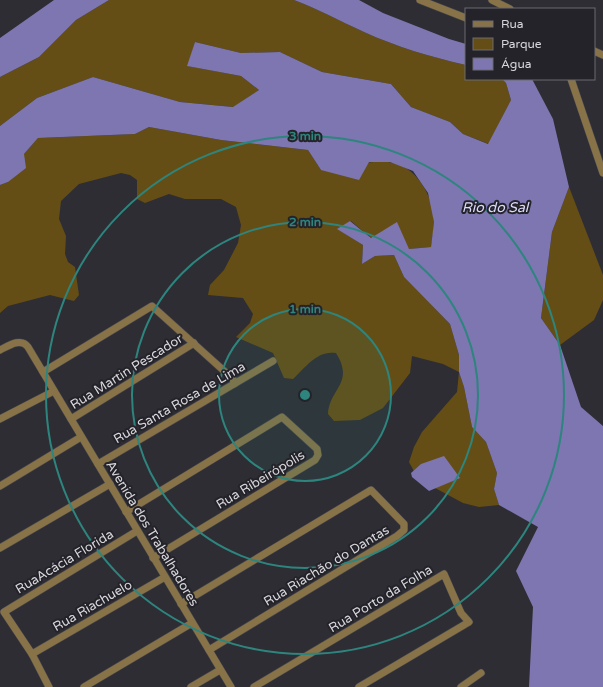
<svg xmlns="http://www.w3.org/2000/svg" width="603" height="687" viewBox="0 0 603 687" font-family="'Varela Round',sans-serif">
	<style>
		.green { fill: #654e15 }
		.water { fill: #7d76b0 }
		.lines { fill: none; stroke-linecap: round; stroke-linejoin: round }
		.minor-casing { stroke: #49484f; stroke-width: 8 }
		.minor { stroke: #877347; stroke-width: 7 }
		.ring { fill: none; stroke: #2d857e; stroke-width: 2 }
		.labels { text-anchor: middle; stroke-width: 4; stroke-linejoin: round; paint-order: stroke }
		.street-label { font-size: 13px; fill: #d8d8dc; stroke: #24232a }
		.water-label { font-size: 14px; font-style: italic; fill: #dddbfd; stroke: #24232a }
		.centre { fill: #2d857e; stroke: #24232a; stroke-width: 2 }
		.ring-label { font-size: 12px; text-anchor: middle; font-weight: bold; fill: #2d857e; stroke: #24232a; stroke-width: 4; stroke-linejoin: round; paint-order: stroke }
	</style>
	<rect width="100%" height="100%" fill="#2e2d34"/>
	<!-- green -->
	<g class="green">
		<path d="M 109,0 L 294,0 C 318,9 340,21 364,32 C 397,47 431,57 466,65 L 466,79 L 502,79 L 506,83 L 511,100 L 489,144 L 463,134 L 450,122 L 411,107 L 391,84 L 322,72 L 280,52 L 241,53 L 195,42 L 188,66 L 241,76 L 259,90 L 234,107 L 180,102 L 93,77 L 37,98 L 0,126 L 0,77 L 39,57 L 76,20 Z"/>
		<path d="M 149,127 L 221,140 L 308,150 L 321,170 C 343,166 366,161 388,162 C 416,164 434,197 434,222 C 434,230 432,239 431,247 L 409,249 L 371,238 L 351,221 L 338,229 L 363,245 L 362,264 L 375,256 L 394,255 L 404,277 L 450,324 L 459,355 L 459,372 L 464,387 L 472,427 L 486,442 L 497,473 L 494,489 L 499,505 L 479,507 L 463,503 L 422,481 L 417,477 L 409,462 L 414,447 L 422,432 L 457,392 L 459,372 L 443,364 L 412,356 L 410,373 L 383,408 L 360,420 L 334,421 L 328,414 C 329,389 355,383 336,353 C 317,350 306,367 293,379 L 284,378 L 273,353 L 236,337 L 250,323 L 253,314 L 243,298 L 208,295 L 210,285 L 224,270 L 238,243 L 241,225 L 236,207 L 221,199 L 185,199 L 169,194 L 145,203 L 137,199 L 137,180 L 130,175 L 121,173 L 79,184 L 61,201 L 59,219 L 66,236 L 65,254 L 68,262 L 75,267 L 79,295 L 74,301 L 50,295 L 8,306 L 0,313 L 0,185 L 8,182 L 24,154 L 38,138 L 135,134 Z"/>
		<polygon points="569,187 603,275 603,300 594,320 560,345 541,318 552,232"/>
	</g>
	<!-- water -->
	<g class="water">
		<polygon points="54,0 109,0 76,20 39,57 0,77 0,38"/>
		<path d="M 294,0 L 359,0 L 383,13 L 449,39 L 466,44 L 466,65 C 431,57 397,47 364,32 C 340,21 318,9 294,0 Z"/>
		<polygon points="195,42 241,53 280,52 322,72 391,84 411,107 450,122 463,134 488,144 511,100 506,83 502,79 532,79 553,119 569,187 552,232 541,318 560,345 581,407 603,426 603,687 529,687 533,607 516,571 538,527 499,505 494,489 497,473 486,442 472,427 464,387 459,372 459,355 450,324 404,277 394,255 375,256 362,264 363,245 337,229 350,221 371,238 397,222 409,249 431,247 434,222 428,193 413,171 390,162 369,162 359,180 321,170 308,150 221,140 149,127 135,134 38,138 24,154 26,168 8,182 0,185 0,126 37,98 93,77 180,102 233,107 259,90 241,76 187,66"/>
		<polygon points="444,456 460,478 429,491 412,477 411,473 421,464"/>
	</g>
	<g class="lines">
		<!-- minor casing -->
		<g class="minor-casing">
			<g id="minor">
				<polyline points="420,0 466,18"/>
				<polyline points="492,0 510,9"/>
				<polyline points="594,51 603,55"/>
				<polyline points="571,79 603,173"/>
				<path d="M 0,350 C 8,346 21,337 28,347 L 231,687"/>
				<polyline points="43,372 152,306 233,379 234,384"/>
				<polyline points="0,419 54,391"/>
				<polyline points="71,419 194,343"/>
				<polyline points="98,464 273,361"/>
				<polyline points="0,486 81,437"/>
				<polyline points="126,512 282,417 317,449 318,455 315,460 153,558"/>
				<polyline points="0,548 110,484"/>
				<polyline points="181,604 371,490 404,524 404,530 397,536 209,650"/>
				<polyline points="32,654 165,577"/>
				<polyline points="49,687 32,654 4,612 137,531"/>
				<polyline points="84,687 192,623"/>
				<polyline points="191,687 220,670"/>
				<polyline points="254,687 444,574 461,613 469,622 359,687"/>
				<polyline points="461,687 481,673"/>
			</g>
		</g>
		<!-- minor -->
		<use href="#minor" class="minor"/>
	</g>
	<!-- distance rings -->
	<circle cx="305" cy="395" r="86" fill="#2d857e" fill-opacity=".12"/>
	<g class="ring">
		<circle cx="305" cy="395" r="86"/>
		<circle cx="305" cy="395" r="173"/>
		<circle cx="305" cy="395" r="259"/>
	</g>
	<g class="labels">
		<!-- street labels -->
		<g class="street-label">
			<text transform="translate(126 371) rotate(-32)" y="5">Rua Martin Pescador</text>
			<text transform="translate(179 402) rotate(-30)" y="5">Rua Santa Rosa de Lima</text>
			<text transform="translate(260 479) rotate(-31)" y="5">Rua Ribeirópolis</text>
			<text transform="translate(153 533) rotate(59)" y="5">Avenida dos Trabalhadores</text>
			<text transform="translate(64 561) rotate(-31)" y="5">RuaAcácia Florida</text>
			<text transform="translate(326 565) rotate(-31)" y="5">Rua Riachão do Dantas</text>
			<text transform="translate(380 598) rotate(-31)" y="5">Rua Porto da Folha</text>
			<text transform="translate(92 605) rotate(-30)" y="5">Rua Riachuelo</text>
		</g>
		<!-- water labels -->
		<g class="water-label">
			<text x="495" y="212">Rio do Sal</text>
		</g>
	</g>
	<circle cx="305" cy="395" r="6" class="centre"/>
	<g class="ring-label">
		<text x="305" y="140">3 min</text>
		<text x="305" y="226">2 min</text>
		<text x="305" y="313">1 min</text>
	</g>
	<!-- legend -->
	<rect x="465" y="8" width="130" height="72" fill="#24232a" stroke="#6c6b71"/>
	<rect x="473" y="21" width="20" height="6" fill="#877347" stroke="#6c6b71"/>
	<text x="501" y="28" font-size="12" fill="#d8d8dc">Rua</text>
	<rect x="473" y="38" width="20" height="12" fill="#654e15" stroke="#6c6b71"/>
	<text x="501" y="48" font-size="12" fill="#d8d8dc">Parque</text>
	<rect x="473" y="58" width="20" height="12" fill="#7d76b0" stroke="#6c6b71"/>
	<text x="501" y="68" font-size="12" fill="#d8d8dc">Água</text>
</svg>
